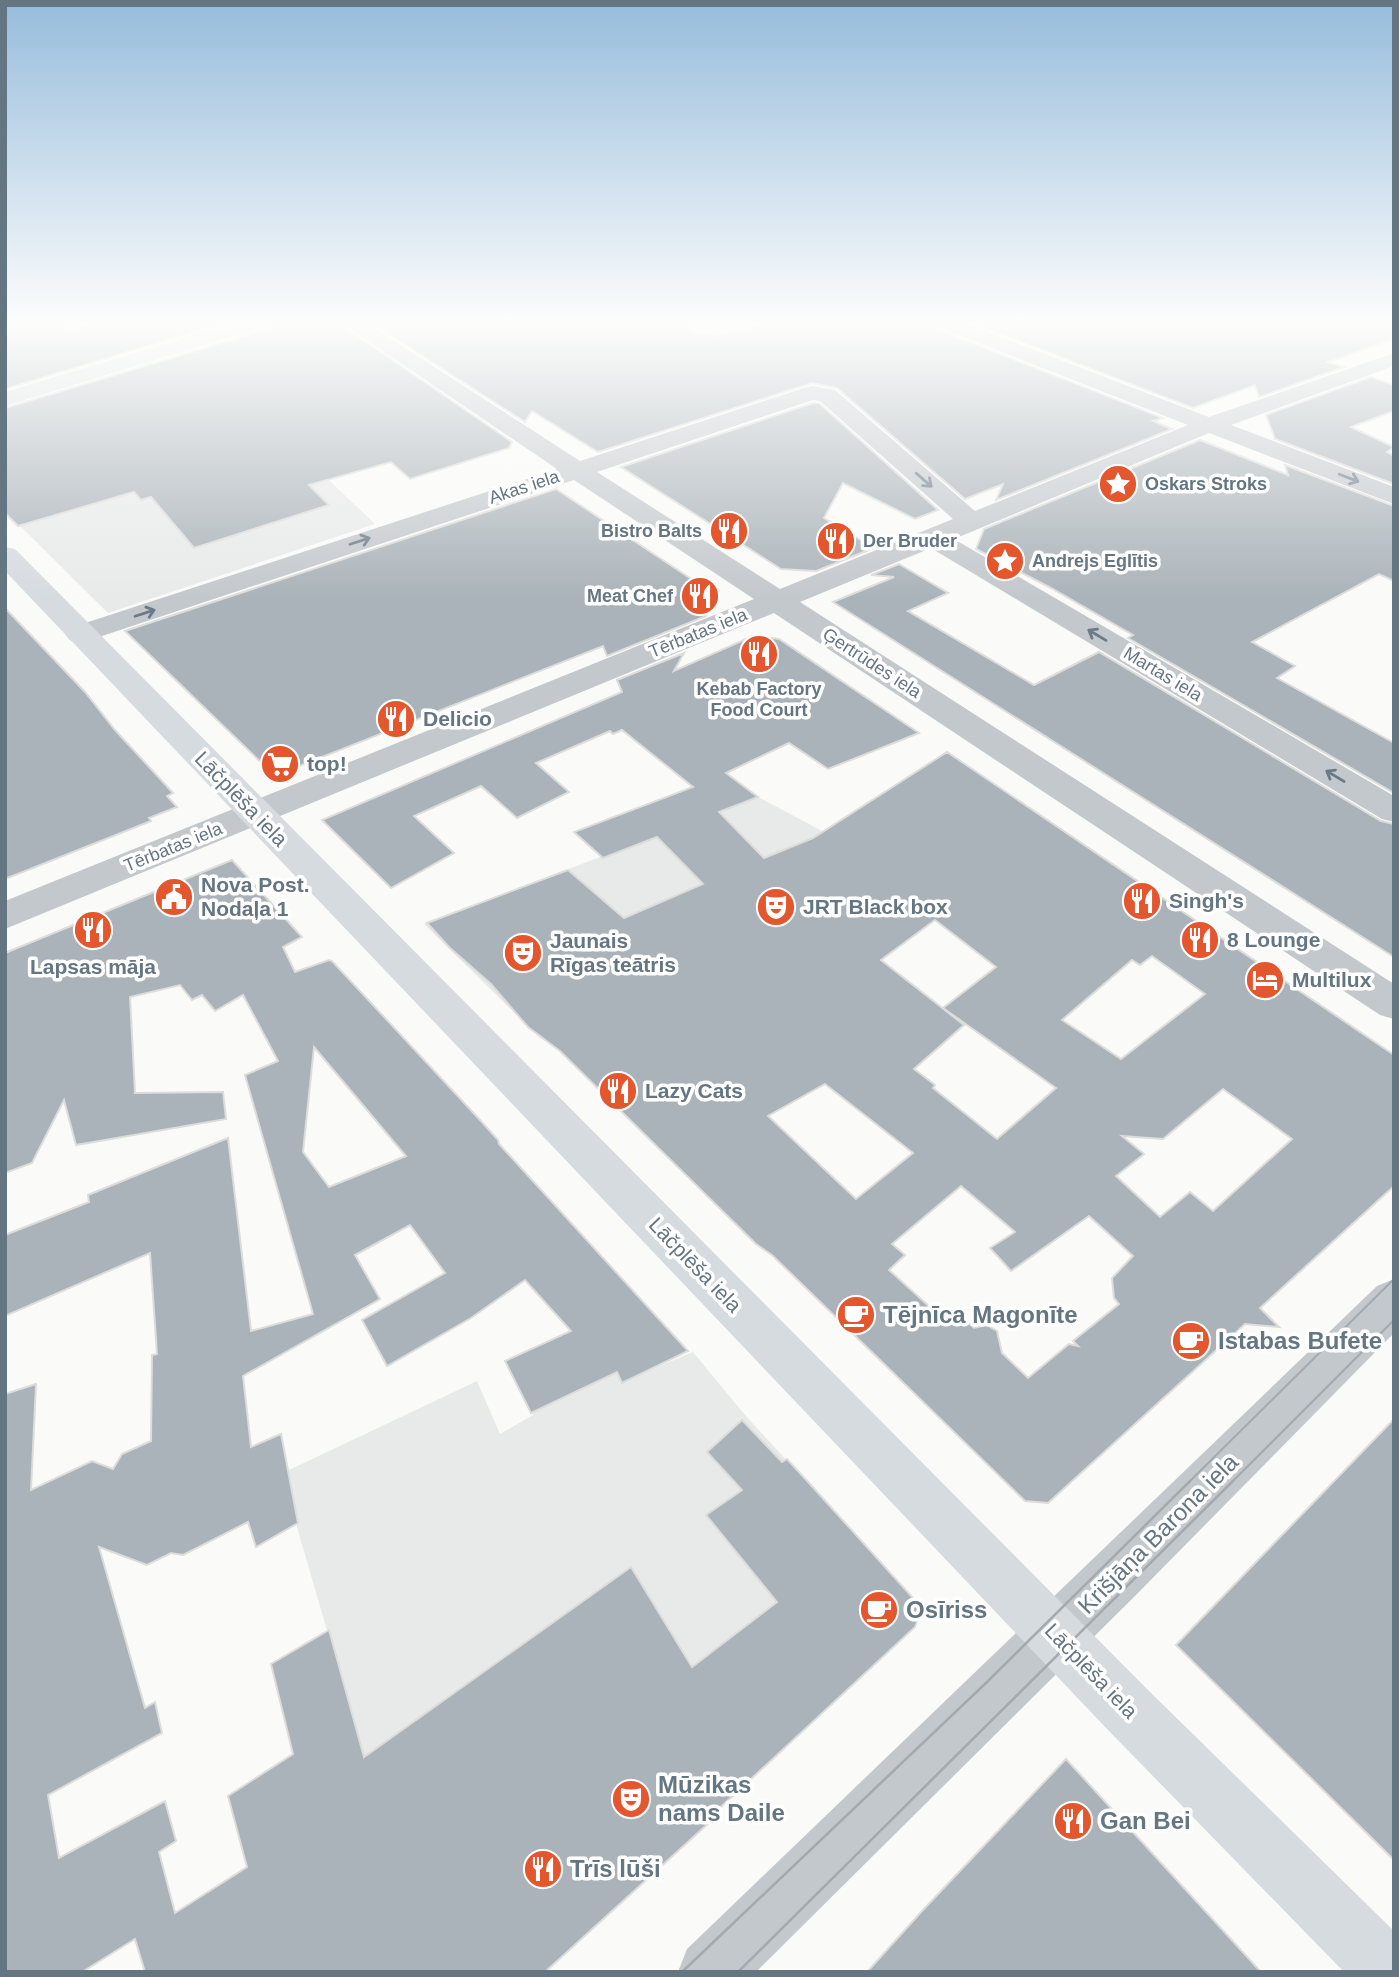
<svg xmlns="http://www.w3.org/2000/svg" width="1399" height="1977" viewBox="0 0 1399 1977" font-family="Helvetica,sans-serif">
	<style>
		.built { fill: #e8e9e9 }
		.building { fill: #aab3b9; stroke: #dcdcda; stroke-width: 2; fill-rule: evenodd }
		.lines { fill: none; stroke-linecap: round; stroke-linejoin: round }
		.minor { fill: #c3c8cc; fill-rule: evenodd }
		.major { fill: #d6dbdf; fill-rule: evenodd }
		.highway { fill: #d6dbdf; fill-rule: evenodd }
		.tram-far1 { stroke: #a2aab0; stroke-width: 2 }
		.tram { stroke: #a2aab0; stroke-width: 2.5 }
		.oneway { stroke: #6a7a87 }
		.labels { text-anchor: middle; stroke-width: 7; stroke-linejoin: round; paint-order: stroke }
		.far-poi-label { font-size: 18px; font-weight: bold; fill: #657683; stroke: #fff; text-anchor: start }
		.far-street-label { font-size: 18px; fill: #657683; stroke: #fff }
		.poi-label { font-size: 21px; font-weight: bold; fill: #657683; stroke: #fff; text-anchor: start }
		.street-label { font-size: 21px; fill: #657683; stroke: #fff }
		.near-poi-label { font-size: 24px; font-weight: bold; fill: #657683; stroke: #fff; text-anchor: start }
		.near-street-label { font-size: 24px; fill: #657683; stroke: #fff }
	</style>
	<rect width="100%" height="100%" fill="#fafaf8"/>
	<!-- built -->
	<g class="built">
		<polygon points="292,445 375,524 108,613 20,526 134,492 141,500"/>
		<polygon points="758,797 824,832 741,947 541,1039 424,924"/>
		<polygon points="693,1352 745,1415 913,1598 919,1616 915,1627 710,1817 364,1757 296,1524 287,1471 477,1381 500,1434 533,1415 532,1413 617,1372 622,1382"/>
	</g>
	<!-- building -->
	<g class="building">
		<polygon points="5,322 60,322 70,330 96,322 227,322 5,389"/>
		<polygon points="272,322 337,322 512,442 509,448 410,479 391,462 309,485 329,505 194,548 151,497 141,500 134,492 18,526 5,513 5,408 268,329"/>
		<polygon points="370,322 681,322 692,332 714,336 773,322 930,322 934,328 1163,418 1153,421 1172,429 996,500 1003,484 965,499 837,388 812,383 598,452 532,411 525,422"/>
		<polygon points="970,322 1394,322 1394,339 1328,362 1344,367 1259,397 1255,385 1193,408"/>
		<polygon points="1371,377 1394,385 1394,411 1351,427 1394,447 1387,452 1394,456 1394,484 1275,439 1266,415"/>
		<polygon points="813,403 819,403 938,510 915,519 843,483 824,518 874,548 816,571 781,569 621,467"/>
		<polygon points="1200,440 1288,475 1285,465 1394,506 1394,581 1379,574 1252,642 1295,666 1277,678 1394,743 1394,793 1128,638 1133,635 1051,588 976,549 984,529"/>
		<polygon points="556,489 717,596 706,616 607,656 603,646 284,772 270,771 125,631"/>
		<polygon points="899,564 948,593 908,611 1034,685 1099,652 1381,821 1394,824 1394,957 833,602 894,577 871,575"/>
		<polygon points="5,608 85,692 115,730 173,793 167,796 177,807 149,818 151,821 5,879"/>
		<path d="M 753,636 L 779,639 L 919,733 L 828,769 L 789,743 L 726,773 L 758,797 L 719,812 L 764,858 L 813,838 L 947,752 L 1394,1055 L 1394,1186 L 1260,1308 L 1279,1327 L 1245,1324 L 1048,1503 L 1025,1501 L 772,1255 L 756,1244 L 560,1051 L 528,1027 L 491,984 L 450,948 L 427,923 L 568,870 L 624,918 L 703,884 L 657,837 L 603,858 L 574,832 L 693,787 L 622,730 L 613,734 L 610,731 L 536,763 L 569,792 L 517,818 L 481,786 L 414,816 L 454,853 L 391,888 L 322,820 L 622,692 L 617,680 L 684,653 L 674,671 ZM 935,920 L 996,967 L 943,1008 L 1056,1088 L 997,1139 L 933,1088 L 935,1085 L 914,1069 L 964,1025 L 881,960 ZM 1152,956 L 1205,994 L 1121,1059 L 1062,1020 L 1132,960 L 1140,965 ZM 825,1084 L 913,1153 L 856,1199 L 768,1116 ZM 1223,1089 L 1292,1139 L 1213,1211 L 1190,1192 L 1160,1217 L 1116,1176 L 1144,1154 L 1122,1136 L 1163,1139 ZM 961,1186 L 1015,1232 L 990,1248 L 1011,1271 L 1089,1216 L 1133,1256 L 1112,1278 L 1114,1298 L 1119,1304 L 1073,1341 L 1078,1346 L 1069,1344 L 1028,1378 L 1002,1353 L 997,1331 L 987,1325 L 974,1328 L 954,1310 L 942,1318 L 889,1270 L 905,1255 L 892,1244 Z"/>
		<path d="M 232,860 L 302,937 L 283,947 L 295,972 L 329,960 L 332,961 L 480,1120 L 498,1140 L 499,1144 L 688,1351 L 622,1383 L 617,1372 L 531,1413 L 505,1361 L 571,1331 L 525,1280 L 471,1318 L 387,1366 L 362,1320 L 445,1273 L 410,1225 L 355,1255 L 380,1299 L 243,1376 L 251,1447 L 281,1434 L 298,1523 L 256,1547 L 248,1522 L 183,1555 L 171,1553 L 147,1565 L 99,1547 L 145,1708 L 155,1702 L 162,1733 L 48,1795 L 59,1858 L 165,1801 L 176,1841 L 159,1852 L 175,1913 L 247,1867 L 228,1796 L 293,1754 L 271,1664 L 329,1630 L 364,1757 L 631,1567 L 692,1667 L 777,1602 L 706,1515 L 742,1490 L 707,1452 L 742,1420 L 782,1462 L 787,1459 L 809,1483 L 913,1598 L 918,1607 L 919,1616 L 915,1627 L 710,1817 L 712,1820 L 545,1972 L 145,1972 L 135,1939 L 82,1972 L 5,1972 L 5,1394 L 36,1384 L 31,1490 L 92,1461 L 113,1469 L 122,1454 L 151,1441 L 152,1355 L 157,1354 L 150,1253 L 5,1316 L 5,1235 L 89,1202 L 88,1195 L 228,1138 L 251,1331 L 313,1314 L 245,1075 L 278,1061 L 243,995 L 215,1011 L 202,995 L 192,1000 L 180,985 L 130,997 L 135,1093 L 223,1092 L 226,1119 L 76,1145 L 64,1100 L 32,1163 L 5,1173 L 5,953 ZM 314,1047 L 394,1142 L 406,1156 L 329,1187 L 303,1152 Z"/>
		<polygon points="1394,1419 1394,1860 1176,1645"/>
		<polygon points="1066,1759 1261,1972 867,1972 923,1910"/>
	</g>
	<g class="lines">
		<!-- minor -->
		<g class="minor">
			<path d="M 340,322 L 365,322 L 580,461 L 804,388 L 812,386 L 835,390 L 975,511 L 1188,425 L 935,326 L 932,322 L 962,322 L 1209,417 L 1394,353 L 1394,366 L 1231,425 L 1394,487 L 1394,504 L 1209,433 L 954,539 L 1394,796 L 1394,822 L 1382,819 L 931,548 L 800,602 L 1394,984 L 1394,1019 L 1380,1015 L 774,613 L 5,929 L 5,901 L 754,599 L 574,480 L 90,640 L 80,643 L 70,640 L 65,634 L 70,628 L 557,469 ZM 813,400 L 820,401 L 953,519 L 780,589 L 597,472 Z"/>
			<polygon points="1394,1279 1394,1333 1135,1596 756,1972 678,1972 687,1949 1377,1286"/>
		</g>
		<!-- major -->
		<polygon class="major" points="5,547 15,549 1149,1691 1394,1931 1394,1972 1344,1972 1109,1731 5,571"/>
		<!-- highway -->
		<polygon class="highway" points="237,322 270,322 267,326 5,406 5,392"/>
		<!-- tram-far1 -->
		<g class="tram-far1">
			<polyline points="1188,1483 1394,1279"/>
			<polyline points="1231,1483 1394,1320"/>
		</g>
		<!-- tram -->
		<g class="tram">
			<polyline points="682,1972 987,1682 1190,1481"/>
			<polyline points="738,1972 1233,1481"/>
		</g>
	</g>
	<!-- one-way arrows -->
	<defs><path id="oneway-shaft" d="M-6 0H5M1.5-3L5.5 0L1.5 3" fill="none" stroke-width="1.6" stroke-linecap="round" stroke-linejoin="round" transform="scale(1.75)"/></defs>
	<g class="oneway">
		<use href="#oneway-shaft" transform="translate(1349 478) rotate(21)"/>
		<use href="#oneway-shaft" transform="translate(924 480) rotate(41)"/>
		<use href="#oneway-shaft" transform="translate(360 541) rotate(-18)"/>
		<use href="#oneway-shaft" transform="translate(145 613) rotate(-18)"/>
		<use href="#oneway-shaft" transform="translate(1097 635) rotate(-149)"/>
		<use href="#oneway-shaft" transform="translate(1335 776) rotate(-149)"/>
	</g>
	<!-- sky -->
	<linearGradient id="sky" x2="0" y2="1"><stop stop-color="#96bcdc"/><stop offset="0.54" stop-color="#fdfdfc"/><stop offset="1" stop-color="#fdfdfc" stop-opacity="0"/></linearGradient>
	<rect width="1399" height="599" fill="url(#sky)"/>
	<!-- icons -->
	<defs>
		<g id="sight-disc" transform="scale(2.0125)"><circle r="9.5" fill="#e4572e" stroke="#fff"/><path d="M0-6L1.8-2.2L6-1.7L2.9 1.2L3.7 5.4L0 3.3L-3.7 5.4L-2.9 1.2L-6-1.7L-1.8-2.2Z" fill="#fff"/></g>
		<g id="restaurant-disc" transform="scale(2.0125)"><circle r="9.5" fill="#e4572e" stroke="#fff"/><path d="M-5-6h1v4h1v-4h1v4h1v-4h1v5L-1.5 .5V6h-2V.5L-5-1ZM5-6V6H3V1.5H1.5Q1.5-4 5-6Z" fill="#fff"/></g>
		<g id="supermarket-disc" transform="scale(2.0125)"><circle r="9.5" fill="#e4572e" stroke="#fff"/><path d="M-6-5.5h2.5l.6 2H6L4.5 2H-2.5L-4.4-4H-6ZM-1.5 3.2a1.3 1.3 0 1 0 .1 0ZM3 3.2a1.3 1.3 0 1 0 .1 0Z" fill="#fff"/></g>
		<g id="civic-disc" transform="scale(2.0125)"><circle r="9.5" fill="#e4572e" stroke="#fff"/><path d="M-.6-6.5H3V-4.5H.6V-3L4-1V1h2V6H-6V1h2V-1L-.6-3ZM-1.2 2.5V6h2.4V2.5Z" fill="#fff"/></g>
		<g id="theatre-disc" transform="scale(2.0125)"><circle r="9.5" fill="#e4572e" stroke="#fff"/><path d="M-5-5.5Q0-4 5-5.5V0Q5 5 0 6Q-5 5-5 0ZM-3.3-2.5H-1v1.5H-3.3ZM1-2.5H3.3v1.5H1ZM-2.8 1Q0 5.5 2.8 1Z" fill="#fff"/></g>
		<g id="hotel-disc" transform="scale(2.0125)"><circle r="9.5" fill="#e4572e" stroke="#fff"/><path d="M-6-4.5h1.5V1H6V5H4.5V3h-9V5H-6ZM-4 0a1.8 1.8 0 1 1 3.6 0ZM.5 0V-2.5h3Q6-2.5 6 0Z" fill="#fff"/></g>
		<g id="cafe-disc" transform="scale(2.0125)"><circle r="9.5" fill="#e4572e" stroke="#fff"/><path d="M-5.5-4.5H6V0H3Q3 3.5 0 3.5H-2.5Q-5.5 3.5-5.5 0ZM3-3.2v2h1.7v-2ZM-6 4.5H4V6H-6Z" fill="#fff"/></g>
	</defs>
	<g fill-rule="evenodd">
		<use href="#sight-disc" x="1118" y="484"/>
		<use href="#restaurant-disc" x="729" y="531"/>
		<use href="#restaurant-disc" x="836" y="541"/>
		<use href="#sight-disc" x="1005" y="561"/>
		<use href="#restaurant-disc" x="700" y="596"/>
		<use href="#restaurant-disc" x="759" y="654"/>
		<use href="#restaurant-disc" x="396" y="719"/>
		<use href="#supermarket-disc" x="280" y="764"/>
		<use href="#civic-disc" x="174" y="897"/>
		<use href="#restaurant-disc" x="1142" y="901"/>
		<use href="#theatre-disc" x="776" y="907"/>
		<use href="#restaurant-disc" x="93" y="930"/>
		<use href="#restaurant-disc" x="1200" y="940"/>
		<use href="#theatre-disc" x="523" y="953"/>
		<use href="#hotel-disc" x="1265" y="980"/>
		<use href="#restaurant-disc" x="618" y="1091"/>
		<use href="#cafe-disc" x="856" y="1315"/>
		<use href="#cafe-disc" x="1191" y="1341"/>
		<use href="#cafe-disc" x="879" y="1610"/>
		<use href="#theatre-disc" x="631" y="1799"/>
		<use href="#restaurant-disc" x="1073" y="1821"/>
		<use href="#restaurant-disc" x="543" y="1869"/>
	</g>
	<g class="labels">
		<!-- far-poi labels -->
		<g class="far-poi-label">
			<text x="1145" y="490">Oskars Stroks</text>
			<text x="702" y="537" text-anchor="end">Bistro Balts</text>
			<text x="863" y="547">Der Bruder</text>
			<text x="1032" y="567">Andrejs Eglītis</text>
			<text x="673" y="602" text-anchor="end">Meat Chef</text>
			<text x="759" y="695" text-anchor="middle">Kebab Factory<tspan x="759" dy="21">Food Court</tspan></text>
		</g>
		<!-- far-street labels -->
		<g class="far-street-label">
			<text transform="translate(524 487) rotate(-18)" y="6">Akas iela</text>
			<text transform="translate(698 633) rotate(-22)" y="6">Tērbatas iela</text>
			<text transform="translate(872 663) rotate(33)" y="6">Ģertrūdes iela</text>
			<text transform="translate(1163 674) rotate(31)" y="6">Martas iela</text>
			<text transform="translate(173 847) rotate(-22)" y="6">Tērbatas iela</text>
		</g>
		<!-- poi labels -->
		<g class="poi-label">
			<text x="423" y="726">Delicio</text>
			<text x="307" y="771">top!</text>
			<text x="201" y="892">Nova Post.<tspan x="201" dy="24">Nodaļa 1</tspan></text>
			<text x="1169" y="908">Singh's</text>
			<text x="803" y="914">JRT Black box</text>
			<text x="1227" y="947">8 Lounge</text>
			<text x="550" y="948">Jaunais<tspan x="550" dy="24">Rīgas teātris</tspan></text>
			<text x="93" y="974" text-anchor="middle">Lapsas māja</text>
			<text x="1292" y="987">Multilux</text>
			<text x="645" y="1098">Lazy Cats</text>
		</g>
		<!-- street labels -->
		<g class="street-label">
			<text transform="translate(241 799) rotate(46)" y="7">Lāčplēša iela</text>
			<text transform="translate(695 1265) rotate(46)" y="7">Lāčplēša iela</text>
			<text transform="translate(1091 1671) rotate(46)" y="7">Lāčplēša iela</text>
		</g>
		<!-- near-poi labels -->
		<g class="near-poi-label">
			<text x="883" y="1323">Tējnīca Magonīte</text>
			<text x="1218" y="1349">Istabas Bufete</text>
			<text x="906" y="1618">Osīriss</text>
			<text x="658" y="1793">Mūzikas<tspan x="658" dy="28">nams Daile</tspan></text>
			<text x="1100" y="1829">Gan Bei</text>
			<text x="570" y="1877">Trīs lūši</text>
		</g>
		<!-- near-street labels -->
		<g class="near-street-label">
			<text transform="translate(1158 1534) rotate(-45)" y="8">Krišjāņa Barona iela</text>
		</g>
	</g>
	<!-- border -->
	<rect width="1399" height="1977" fill="none" stroke="#657683" stroke-width="14"/>
</svg>
